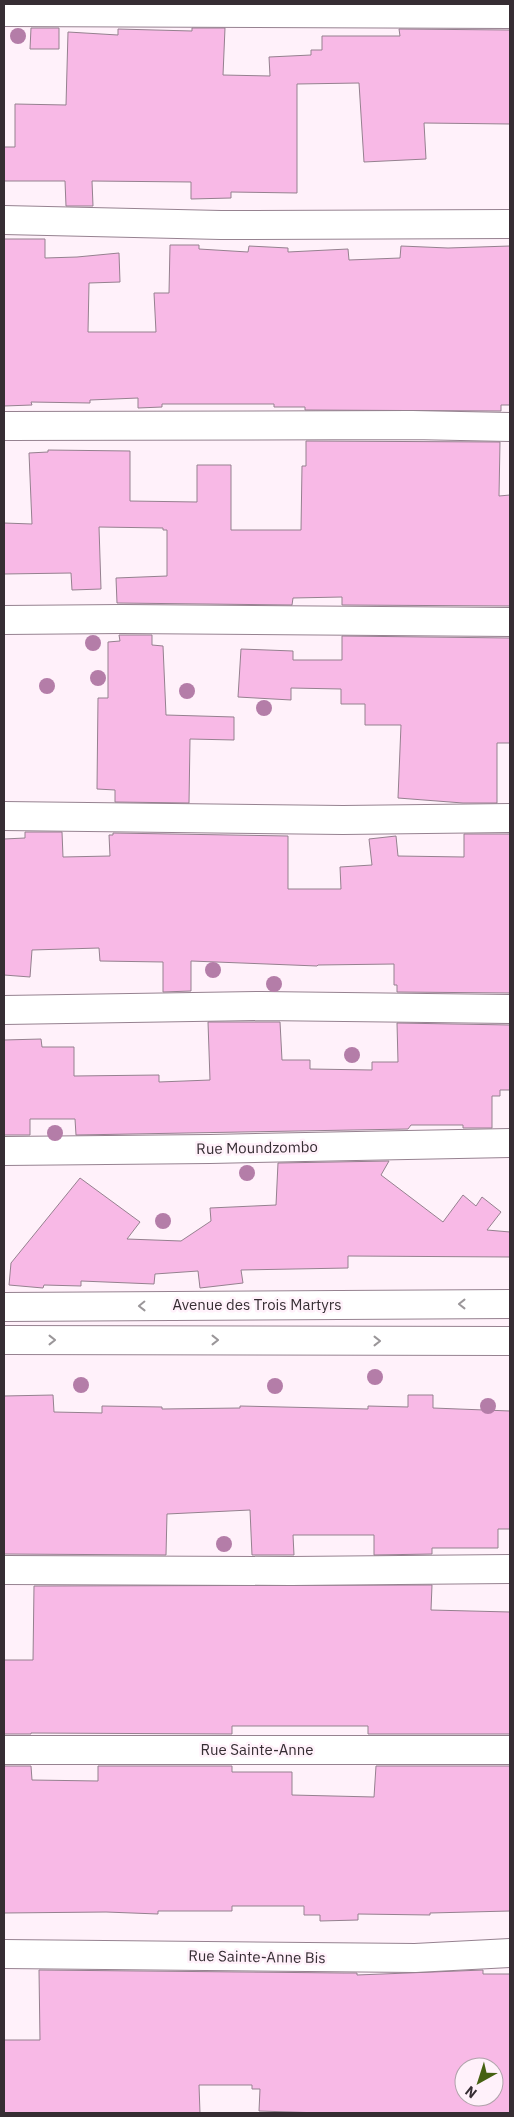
<svg xmlns="http://www.w3.org/2000/svg" width="514" height="2117" viewBox="0 0 514 2117" font-family="'IBM Plex Sans',sans-serif">
	<style>
		.building { fill: #f8b9e6; stroke: #95818f; fill-rule: evenodd }
		.lines { fill: none; stroke-linecap: round; stroke-linejoin: round }
		.minor-casing { stroke: #968290; stroke-width: 30 }
		.major-casing { stroke: #968290; stroke-width: 30 }
		.minor { stroke: #fff; stroke-width: 28 }
		.major { stroke: #fff; stroke-width: 28 }
		.tree { fill: #b47da8 }
		.oneway { stroke: #9a9699 }
		.labels { text-anchor: middle; stroke-width: 5; stroke-linejoin: round; paint-order: stroke }
		.street-label { font-size: 15px; fill: #362d33; stroke: #fff1fa }
	</style>
	<rect width="100%" height="100%" fill="#fff1fa"/>
	<!-- building -->
	<g class="building">
		<polygon points="31,28 59,28 59,49 30,49"/>
		<polygon points="192,28 225,28 223,75 270,76 269,57 311,55 311,50 322,50 322,36 400,36 399,29 510,30 510,124 424,123 426,159 364,162 359,83 297,84 297,193 231,192 231,198 191,199 191,182 92,181 93,206 66,206 65,181 4,181 4,147 15,147 15,104 66,105 68,32 118,35 118,29 192,31"/>
		<polygon points="4,239 45,239 45,258 77,257 119,253 120,282 89,283 88,332 156,332 154,293 169,293 170,245 199,245 199,249 248,252 249,246 288,248 288,252 348,249 349,260 400,258 401,246 448,248 510,246 510,405 501,405 501,411 305,410 305,407 274,407 274,404 162,404 162,407 138,408 138,398 90,400 90,403 31,402 32,405 4,406"/>
		<polygon points="306,441 500,442 499,496 510,495 510,606 342,605 342,597 293,598 292,605 117,603 116,578 167,576 167,530 163,530 163,528 99,527 101,589 72,590 71,573 4,574 4,523 32,524 29,453 48,452 48,450 130,451 130,501 197,502 197,465 231,465 231,530 301,530 302,466 306,466"/>
		<polygon points="119,635 152,635 152,645 163,646 166,715 234,717 234,740 190,739 189,803 115,802 115,790 97,789 98,698 108,698 108,642 120,641"/>
		<polygon points="342,636 510,638 510,743 497,743 497,803 463,803 398,798 401,725 365,725 365,704 341,704 341,689 291,688 291,700 238,697 241,649 293,651 293,660 342,660"/>
		<polygon points="25,832 62,832 63,857 110,856 109,835 113,835 113,833 288,836 288,889 341,889 340,867 372,865 369,839 396,836 398,856 464,857 464,834 510,834 510,993 397,992 397,985 394,985 394,964 318,965 317,966 191,961 191,991 163,992 163,962 100,961 99,948 32,950 30,977 4,975 4,839 25,838"/>
		<polygon points="208,1022 280,1022 282,1060 310,1060 310,1069 372,1070 372,1062 398,1062 397,1023 510,1025 510,1090 500,1090 500,1096 492,1096 492,1128 463,1128 463,1125 411,1125 408,1129 76,1135 75,1119 30,1119 30,1135 4,1135 4,1040 41,1039 42,1047 74,1047 74,1076 159,1075 159,1082 210,1080"/>
		<polygon points="389,1161 381,1175 443,1222 463,1195 476,1206 482,1197 501,1212 487,1230 510,1232 510,1257 348,1256 348,1268 241,1270 243,1283 200,1288 198,1271 155,1274 154,1284 81,1281 81,1286 44,1285 43,1288 9,1285 11,1263 80,1178 140,1222 127,1239 181,1241 211,1221 210,1208 276,1205 278,1163"/>
		<polygon points="53,1395 54,1412 102,1413 102,1406 162,1407 162,1409 240,1408 240,1406 368,1409 368,1406 408,1407 408,1395 433,1395 433,1408 510,1411 510,1529 498,1529 498,1548 432,1548 432,1554 374,1555 374,1535 293,1535 294,1555 252,1555 250,1510 167,1514 166,1555 4,1554 4,1396"/>
		<polygon points="432,1585 431,1610 510,1612 510,1734 368,1734 368,1726 232,1726 232,1734 31,1733 31,1734 4,1734 4,1660 33,1660 34,1586"/>
		<polygon points="4,1766 31,1766 32,1780 98,1781 98,1766 232,1766 232,1772 292,1772 292,1795 374,1797 376,1766 510,1766 510,1911 430,1913 430,1915 358,1914 358,1920 320,1921 320,1915 304,1915 304,1906 232,1906 232,1911 158,1911 158,1914 106,1912 4,1913"/>
		<path d="M 39,1970 L 344,1973 L 357,1973 L 357,1975 L 483,1970 L 483,1974 L 510,1974 L 510,2113 L 322,2113 L 259,2111 L 260,2089 L 252,2089 L 252,2085 L 199,2085 L 200,2113 L 4,2113 L 4,2040 L 40,2040 ZM 464,2067 L 494,2067 L 494,2097 L 464,2097 Z"/>
	</g>
	<g class="lines">
		<!-- minor casing -->
		<g class="minor-casing">
			<g id="minor">
				<polyline points="4,12 510,14"/>
				<polyline points="4,220 221,225 510,224"/>
				<polyline points="4,426 412,425 510,427"/>
				<polyline points="4,620 122,619 510,622"/>
				<polyline points="4,816 343,820 510,818"/>
				<polyline points="4,1010 262,1006 510,1009"/>
				<polyline points="4,1151 210,1149 510,1143"/>
				<polyline points="4,1570 291,1571 510,1569"/>
				<polyline points="4,1750 510,1750"/>
				<polyline points="4,1954 415,1958 510,1953"/>
			</g>
		</g>
		<!-- major casing -->
		<g class="major-casing">
			<g id="major">
				<polyline points="4,1307 510,1304"/>
				<polyline points="4,1340 510,1341"/>
			</g>
		</g>
		<!-- minor -->
		<use href="#minor" class="minor"/>
		<!-- major -->
		<use href="#major" class="major"/>
	</g>
	<!-- trees -->
	<g class="tree">
		<circle cx="18" cy="36" r="8"/>
		<circle cx="93" cy="643" r="8"/>
		<circle cx="98" cy="678" r="8"/>
		<circle cx="47" cy="686" r="8"/>
		<circle cx="187" cy="691" r="8"/>
		<circle cx="264" cy="708" r="8"/>
		<circle cx="213" cy="970" r="8"/>
		<circle cx="274" cy="984" r="8"/>
		<circle cx="352" cy="1055" r="8"/>
		<circle cx="55" cy="1133" r="8"/>
		<circle cx="247" cy="1173" r="8"/>
		<circle cx="163" cy="1221" r="8"/>
		<circle cx="375" cy="1377" r="8"/>
		<circle cx="81" cy="1385" r="8"/>
		<circle cx="275" cy="1386" r="8"/>
		<circle cx="488" cy="1406" r="8"/>
		<circle cx="224" cy="1544" r="8"/>
	</g>
	<!-- one-way arrows -->
	<defs><path id="oneway-chevron" d="M-2-3.5L2.5 0L-2 3.5" fill="none" stroke-width="1.6" stroke-linecap="round" stroke-linejoin="round" transform="scale(1.25)"/></defs>
	<g class="oneway">
		<use href="#oneway-chevron" transform="translate(462 1304) rotate(-180)"/>
		<use href="#oneway-chevron" transform="translate(142 1306) rotate(179)"/>
		<use href="#oneway-chevron" transform="translate(52 1340)"/>
		<use href="#oneway-chevron" transform="translate(215 1340)"/>
		<use href="#oneway-chevron" transform="translate(377 1341)"/>
	</g>
	<g class="labels">
		<!-- street labels -->
		<g class="street-label">
			<text transform="translate(257 1148) rotate(-1)" y="5">Rue Moundzombo</text>
			<text x="257" y="1310">Avenue des Trois Martyrs</text>
			<text x="257" y="1755">Rue Sainte-Anne</text>
			<text transform="translate(257 1957) rotate(1)" y="5">Rue Sainte-Anne Bis</text>
		</g>
	</g>
	<!-- border -->
	<rect width="514" height="2117" fill="none" stroke="#362d33" stroke-width="10"/>
	<!-- north arrow -->
	<g transform="translate(479 2082) rotate(219)"><circle r="24" fill="#fff1fa" stroke="#afa3aa"/>
	<path d="M0-4L9 19L0 12L-9 19Z" fill="#466112"/>
	<text y="-8" font-size="14" font-weight="bold" text-anchor="middle" fill="#362d33">N</text>
	</g>
</svg>
